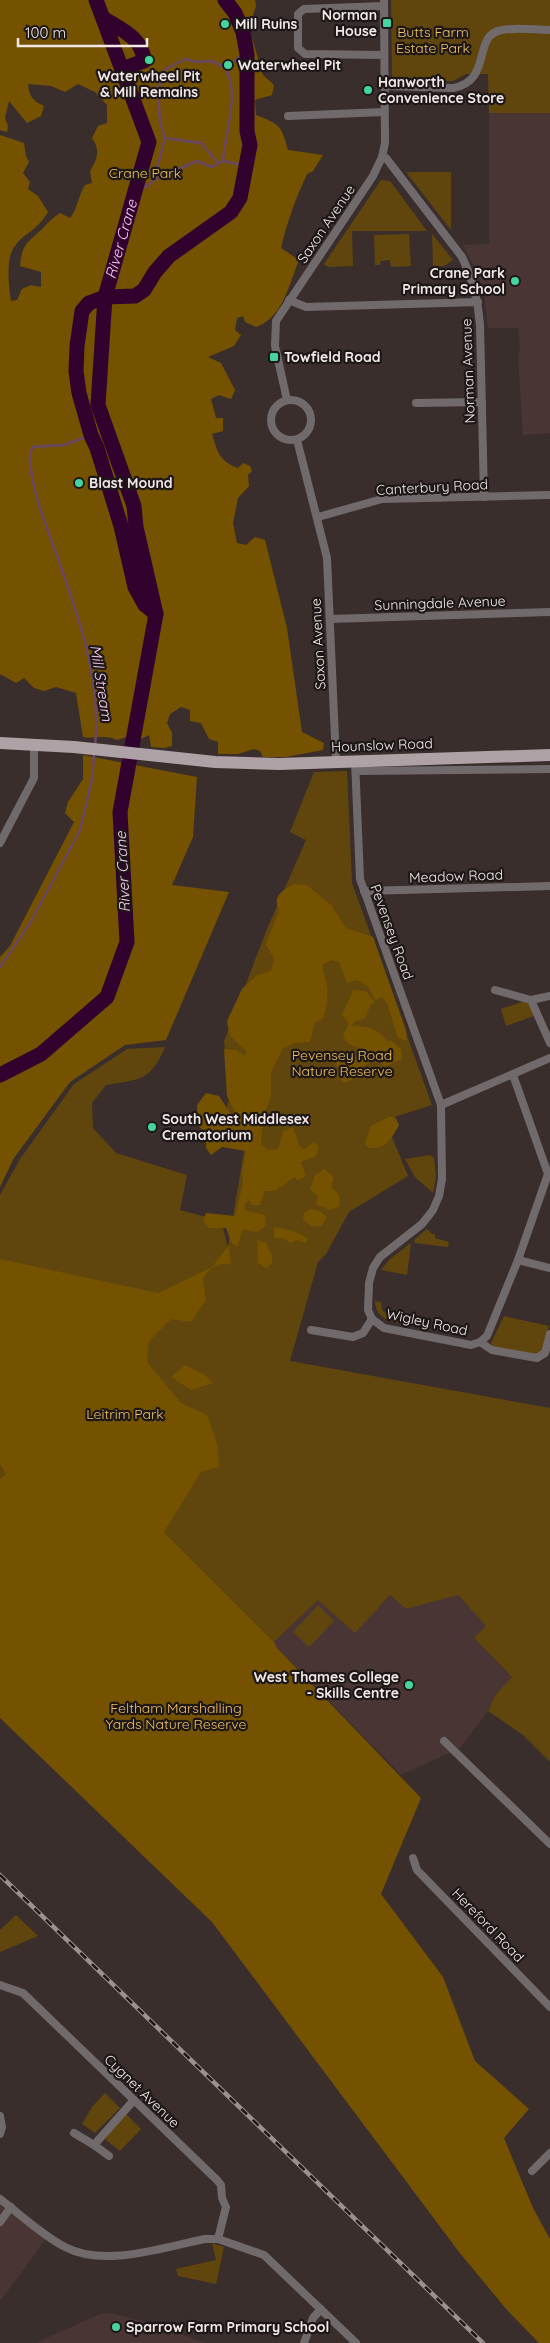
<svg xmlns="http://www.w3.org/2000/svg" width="550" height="2343" viewBox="0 0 550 2343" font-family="Quicksand,sans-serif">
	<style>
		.built { fill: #493634 }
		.green { fill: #60460c }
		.forest { fill: #745200 }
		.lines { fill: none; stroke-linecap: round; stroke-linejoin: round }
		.stream { stroke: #6b4766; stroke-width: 2.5 }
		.river { stroke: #32022f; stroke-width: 15 }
		.street { stroke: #716a6c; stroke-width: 8 }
		.primary { stroke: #afa2a6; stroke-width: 12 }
		.rail-casing { stroke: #9b9190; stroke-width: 4.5 }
		.rail { stroke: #1d1817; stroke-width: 2.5; stroke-dasharray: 8; stroke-linecap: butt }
		.poi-dot { fill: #45d49f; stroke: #1d1817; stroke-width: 2 }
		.labels { text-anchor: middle; stroke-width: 4.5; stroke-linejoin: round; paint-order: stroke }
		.poi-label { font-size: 14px; font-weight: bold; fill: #f1e8e7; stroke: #1d1817; text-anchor: start }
		.park-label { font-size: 14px; fill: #f2c061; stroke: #1d1817 }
		.street-label { font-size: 14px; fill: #f1e8e7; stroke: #1d1817 }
		.water-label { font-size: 15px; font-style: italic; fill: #fcccf5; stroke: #1d1817 }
	</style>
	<rect width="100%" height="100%" fill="#3a2e2c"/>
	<!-- built -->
	<g class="built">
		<polygon points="489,113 550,113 550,433 523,435 518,357 520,347 518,328 488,328 484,293 475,268 462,245 489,244"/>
		<polygon points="390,1595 406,1609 458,1595 486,1626 474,1638 512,1677 496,1694 488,1711 460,1748 401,1775 277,1648 274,1642 318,1600 323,1604"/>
		<polygon points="0,2199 48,2236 1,2300 0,2299"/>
		<polygon points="110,2313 154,2324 205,2343 36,2343 100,2314"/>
	</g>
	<!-- green -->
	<g class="green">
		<polygon points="391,0 550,0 550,113 489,113 488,74 466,74 453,81 395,82 392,78"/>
		<polygon points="406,172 451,172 451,230"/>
		<polygon points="381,180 390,181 427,231 352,231 353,266 328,267 324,264"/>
		<polygon points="409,234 411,266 391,267 390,260 381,261 380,265 375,265 374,235"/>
		<polygon points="432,234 453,260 444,266 433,266"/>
		<path d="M 347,771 L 352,883 L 432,1105 L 385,1120 L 408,1176 L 349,1212 L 326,1254 L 318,1262 L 290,1361 L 550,1408 L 550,1762 L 523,1735 L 488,1711 L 496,1694 L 512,1677 L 474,1638 L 486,1626 L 458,1595 L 406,1609 L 390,1595 L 355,1633 L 318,1600 L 274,1642 L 164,1532 L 0,1479 L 0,1195 L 20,1159 L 74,1084 L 127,1049 L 165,1047 C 150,1082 140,1079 106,1085 L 92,1103 L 93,1128 L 116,1153 L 187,1175 L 180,1210 L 221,1221 L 228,1247 L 244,1151 L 221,1128 L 230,1095 L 224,1041 L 267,929 L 306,840 L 290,832 L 314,772 Z"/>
		<polygon points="525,1001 530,1004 534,1016 506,1026 501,1009"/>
		<polygon points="430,1155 434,1158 436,1177 433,1193 415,1177 405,1159"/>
		<polygon points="427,1229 432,1234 435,1234 435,1238 449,1242 448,1247 415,1243 414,1240"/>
		<polygon points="411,1243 407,1275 381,1270 390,1259"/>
		<path d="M 375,1301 L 381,1302 L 382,1309 L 384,1312 L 411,1317 L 410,1325 C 393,1322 376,1321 375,1301 Z"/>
		<polygon points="504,1316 549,1326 542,1352 539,1355 494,1347 491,1343"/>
		<polygon points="318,1605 334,1621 309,1647 293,1632"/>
		<polygon points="16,1915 38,1936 0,1952 0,1930"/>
		<polygon points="105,2093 120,2108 95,2133 82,2124 92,2107"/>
		<polygon points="126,2114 141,2129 120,2151 106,2140 106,2136"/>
		<polygon points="212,2243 224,2247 216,2284 178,2276 176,2269 216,2260"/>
	</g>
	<!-- forest -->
	<g class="forest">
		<path d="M 0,0 L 255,0 L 256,6 L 249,28 L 263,75 L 274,85 L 272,95 L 255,100 L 256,115 C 281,125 281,125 288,150 L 323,155 L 313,171 L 307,174 C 296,198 287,222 281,248 L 299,260 C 289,284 283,318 256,327 L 245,322 L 243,316 L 237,318 L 235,330 L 241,335 L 234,346 L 208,357 L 221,363 L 235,390 L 231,399 L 219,395 L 211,399 L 216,418 L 223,418 L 223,431 L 212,434 C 217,451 220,462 238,468 L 243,463 L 250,466 L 252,471 L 248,475 L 249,486 L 238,498 L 233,523 L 237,543 L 246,545 L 255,537 L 265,540 L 287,628 L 302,732 L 324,743 L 323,750 L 286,757 L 263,757 L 260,751 L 254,749 L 238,754 L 218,754 L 218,742 L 209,739 L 201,723 L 190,721 L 190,710 L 181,707 L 170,714 L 167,723 L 172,733 L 172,746 L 164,748 L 151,747 L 149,735 L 141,739 L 130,736 L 117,740 C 105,734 96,739 83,737 L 76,693 L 56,687 L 44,691 L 34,688 L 24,678 L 16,683 L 0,674 L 0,135 L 24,143 L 26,156 L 29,162 L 23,173 L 30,182 L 28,189 L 38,196 L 48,212 C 37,231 25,232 15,246 C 5,258 9,287 11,301 L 17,300 L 22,289 L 31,285 L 41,287 L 41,272 L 20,266 C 22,244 27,243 42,229 C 48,223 52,218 60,213 L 70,218 C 78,208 78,196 85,185 L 92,183 L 90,171 C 97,159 101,151 92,138 L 98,126 L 107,123 L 107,105 L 95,92 L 78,84 L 65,92 L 51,86 L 28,84 C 29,96 33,101 44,106 L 41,116 L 27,123 L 9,101 L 5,118 L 8,126 L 7,132 L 0,130 Z"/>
		<polygon points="83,755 197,777 193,837 172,885 229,892 166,1040 125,1045 70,1082 14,1158 0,1187 0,957 10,946 74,822 65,813 68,802 83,779"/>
		<path d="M 294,884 L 307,885 L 331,905 L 346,928 L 373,937 L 406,1030 L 407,1041 L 398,1038 L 387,1003 L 382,997 L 375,1000 L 368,987 L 357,980 L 347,983 L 339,962 L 332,960 L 322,965 C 328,987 330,996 323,1019 L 315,1022 L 310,1042 L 295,1043 L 283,1048 L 271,1072 L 271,1098 L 263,1115 L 261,1144 L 268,1150 L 278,1149 L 283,1131 L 293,1127 L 300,1147 L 304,1149 L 314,1142 L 319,1146 L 316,1156 L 301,1162 L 306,1176 L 298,1181 L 295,1177 L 275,1191 L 265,1191 L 260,1205 L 252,1205 L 249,1200 L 245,1204 L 245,1210 L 265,1215 L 266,1226 L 257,1232 L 242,1230 L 238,1246 L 232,1244 L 226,1228 L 209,1228 L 203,1220 L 206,1213 L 235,1216 L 243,1183 L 242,1171 L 246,1151 L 222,1147 L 211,1155 L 206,1148 L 206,1135 L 198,1125 L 197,1105 L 206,1093 L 219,1096 L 233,1117 L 237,1116 L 227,1096 L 224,1049 L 237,1050 L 245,1056 L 246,1051 L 230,1036 L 227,1021 L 242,989 L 257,975 L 271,971 L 274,959 L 266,944 L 279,910 C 272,896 282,891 294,884 Z"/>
		<path d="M 353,990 L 366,991 L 375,1003 L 371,1004 L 365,1018 L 354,1022 L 352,1026 C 365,1026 380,1028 387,1042 L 391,1040 L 401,1049 L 402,1059 L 384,1067 L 378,1058 L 354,1071 L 353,1079 L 345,1083 L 337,1077 L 336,1071 L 340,1068 L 336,1066 L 335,1060 L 338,1055 L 345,1055 L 349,1059 L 353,1059 L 363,1049 C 354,1046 345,1045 343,1034 L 349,1024 L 342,1015 Z"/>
		<path d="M 388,1117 L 395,1117 L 399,1125 C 392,1138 385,1150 369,1148 L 365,1144 L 371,1126 Z"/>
		<polygon points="325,1169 334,1178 331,1186 339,1195 340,1206 330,1210 316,1204 318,1196 310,1190 315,1175"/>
		<polygon points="310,1209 320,1211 327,1217 321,1226 312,1226 303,1220 304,1213"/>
		<path d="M 274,1227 C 285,1228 300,1232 308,1239 L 305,1243 L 297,1240 L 291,1243 L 284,1239 L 274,1238 Z"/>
		<polygon points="257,1240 266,1243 272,1255 272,1263 266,1268 258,1263"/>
		<path d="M 229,1245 L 231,1265 C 217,1261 211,1268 203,1278 L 206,1300 L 191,1322 L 171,1319 L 149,1341 L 147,1362 L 181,1403 L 207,1415 L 217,1443 L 219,1467 L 201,1472 L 164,1532 L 274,1642 L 277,1648 L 421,1798 L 381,1894 L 443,1977 L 475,2061 L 529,2109 L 504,2138 L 533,2208 L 550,2239 L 550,2343 L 539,2343 L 507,2310 L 459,2252 L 212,1922 L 0,1718 L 0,1479 L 6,1474 L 0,1464 L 0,1259 L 158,1293 L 212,1267 Z"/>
		<polygon points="185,1365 205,1375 213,1383 191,1390 171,1377"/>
	</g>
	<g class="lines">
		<!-- stream -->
		<g class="stream">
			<polyline points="165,138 201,143 218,163"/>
			<path d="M 223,161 C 224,136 242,89 224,67"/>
			<polyline points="154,180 165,138 160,122 159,105 159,87 164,70 185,59 197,62 211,61 224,67 233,62 246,51"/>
			<polyline points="142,184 146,187 154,180 197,161 212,167 223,161 237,164 248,160"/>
			<path d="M 91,435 L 64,445 L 33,447 C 25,456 35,490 38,502 C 63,578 104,665 95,746"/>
			<polyline points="0,967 30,923 80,830 92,779 94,754"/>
		</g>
		<!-- river -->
		<g class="river">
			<path d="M 103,18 C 120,29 143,38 144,61 L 122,69"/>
			<polyline points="156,614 145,605 135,587 121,526 97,448 91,435 79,393 76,371 77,346 82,311 89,303 105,297 135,296 144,290 155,272 169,256 231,212 240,198 250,145 247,131 247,54 243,32 235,13 225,0"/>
			<path id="s1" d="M 0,1075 L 41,1054 L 107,997 L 127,942 L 120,812 L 156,614 L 136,527 L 134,506 L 98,405 L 105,297 L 149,142 L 96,0"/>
		</g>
		<!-- street -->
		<g class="street">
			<polyline points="384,6 304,9 298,14 298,48 305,54 384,55"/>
			<path d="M 385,86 L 453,88 C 494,80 471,35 502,30 C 517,27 535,30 550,30"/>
			<polyline points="288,116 384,112"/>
			<path d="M 382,157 L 386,158 L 462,257 C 473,279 478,300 480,325 L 484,497"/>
			<polyline points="289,300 306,307 478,302"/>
			<circle cx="291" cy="420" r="20"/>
			<polyline points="287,400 275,346 276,321 373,176 382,157 385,143 384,0"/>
			<polyline points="416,403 482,402"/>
			<polyline points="297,440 327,558 336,761"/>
			<polyline points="318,517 382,499 550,495"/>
			<polyline points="330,619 550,612"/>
			<polyline points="355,761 360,879 441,1105 442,1179 439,1196 433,1210 422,1224 380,1257 373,1268 369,1283 368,1310 372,1319 384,1328 471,1345 480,1342 487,1336 518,1260 550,1268"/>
			<polyline points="356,771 550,769"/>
			<polyline points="0,843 34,778 34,745"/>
			<polyline points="364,891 550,886"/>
			<polyline points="495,990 531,1000 550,1043"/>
			<polyline points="531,1000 550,996"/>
			<polyline points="513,1075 548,1174 518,1260"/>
			<polyline points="441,1105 550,1058"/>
			<polyline points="311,1330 353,1337 363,1333 372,1319"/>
			<polyline points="480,1342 492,1350 537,1358 545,1353 550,1334"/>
			<polyline points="444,1741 550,1844"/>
			<polyline points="413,1858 417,1870 550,2007"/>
			<polyline points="0,1985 23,1993 217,2180 221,2185 222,2198 226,2207 218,2239"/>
			<polyline points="0,2116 2,2127 0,2134"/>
			<polyline points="74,2133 94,2145 134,2100"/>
			<polyline points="94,2145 109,2156"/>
			<polyline points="532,2171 550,2153"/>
			<path d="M 0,2199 C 21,2215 42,2235 65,2247 C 105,2268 163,2247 205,2239 L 218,2239 L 264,2255 L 356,2343"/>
			<polyline points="0,2222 11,2207"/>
			<polyline points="304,2343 313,2318 321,2309"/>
		</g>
		<!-- primary -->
		<polyline class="primary" points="0,743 74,747 215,762 279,764 550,755"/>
		<!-- rail casing -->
		<g class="rail-casing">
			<polyline id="rail" points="0,1875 483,2343"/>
		</g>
		<!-- rail -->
		<use href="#rail" class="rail"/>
	</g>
	<!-- markers -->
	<g class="poi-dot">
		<rect x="382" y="18" width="10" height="10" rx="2.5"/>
		<circle cx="225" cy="24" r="5"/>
		<circle cx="149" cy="60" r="5"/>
		<circle cx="228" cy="65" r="5"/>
		<circle cx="368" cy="90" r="5"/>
		<circle cx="515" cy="281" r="5"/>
		<rect x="269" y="352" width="10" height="10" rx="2.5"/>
		<circle cx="79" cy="483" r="5"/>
		<circle cx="152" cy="1127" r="5"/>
		<circle cx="409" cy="1685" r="5"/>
		<circle cx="116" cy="2327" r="5"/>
	</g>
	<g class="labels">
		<!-- poi labels -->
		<g class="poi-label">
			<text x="377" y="20" text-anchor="end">Norman<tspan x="377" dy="16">House</tspan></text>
			<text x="235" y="29">Mill Ruins</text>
			<text x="238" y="70">Waterwheel Pit</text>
			<text x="149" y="81" text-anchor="middle">Waterwheel Pit<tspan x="149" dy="16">&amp; Mill Remains</tspan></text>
			<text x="378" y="87">Hanworth<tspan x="378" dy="16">Convenience Store</tspan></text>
			<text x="505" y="278" text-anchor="end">Crane Park<tspan x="505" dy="16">Primary School</tspan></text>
			<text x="284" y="362">Towfield Road</text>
			<text x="89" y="488">Blast Mound</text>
			<text x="162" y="1124">South West Middlesex<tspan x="162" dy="16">Crematorium</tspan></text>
			<text x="399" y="1682" text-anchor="end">West Thames College<tspan x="399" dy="16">- Skills Centre</tspan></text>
			<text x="126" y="2332">Sparrow Farm Primary School</text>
		</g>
		<!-- park labels -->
		<g class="park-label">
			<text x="433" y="37">Butts Farm<tspan x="433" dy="16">Estate Park</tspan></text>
			<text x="145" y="178">Crane Park</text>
			<text x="342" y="1060">Pevensey Road<tspan x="342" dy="16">Nature Reserve</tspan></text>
			<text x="125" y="1419">Leitrim Park</text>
			<text x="176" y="1713">Feltham Marshalling<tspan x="176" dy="16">Yards Nature Reserve</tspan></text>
		</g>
		<!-- street labels -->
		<g class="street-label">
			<text transform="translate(326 224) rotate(-56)" y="5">Saxon Avenue</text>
			<text transform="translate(468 371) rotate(-92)" y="5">Norman Avenue</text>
			<text transform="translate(432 487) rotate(-3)" y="5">Canterbury Road</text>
			<text transform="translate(440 603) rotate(-2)" y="5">Sunningdale Avenue</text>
			<text transform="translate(318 644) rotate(-93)" y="5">Saxon Avenue</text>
			<text transform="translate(382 745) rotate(-2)" y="5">Hounslow Road</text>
			<text transform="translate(456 876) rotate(-2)" y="5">Meadow Road</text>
			<text transform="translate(392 932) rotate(70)" y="5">Pevensey Road</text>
			<text transform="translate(427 1322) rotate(12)" y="5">Wigley Road</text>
			<text transform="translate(488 1925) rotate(46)" y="5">Hereford Road</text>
			<text transform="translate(142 2091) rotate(44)" y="5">Cygnet Avenue</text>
		</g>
		<!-- water labels -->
		<g class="water-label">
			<text dy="5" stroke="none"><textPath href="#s1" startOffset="909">River Crane</textPath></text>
			<text transform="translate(101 683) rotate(81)" y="5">Mill Stream</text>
			<text transform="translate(123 872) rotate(-93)" y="5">River Crane</text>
		</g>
	</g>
	<!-- scale -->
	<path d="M18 38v8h129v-8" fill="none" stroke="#f1e8e7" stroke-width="2.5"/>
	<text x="25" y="38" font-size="15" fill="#f1e8e7" stroke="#1d1817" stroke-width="4" paint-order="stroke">100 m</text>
</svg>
